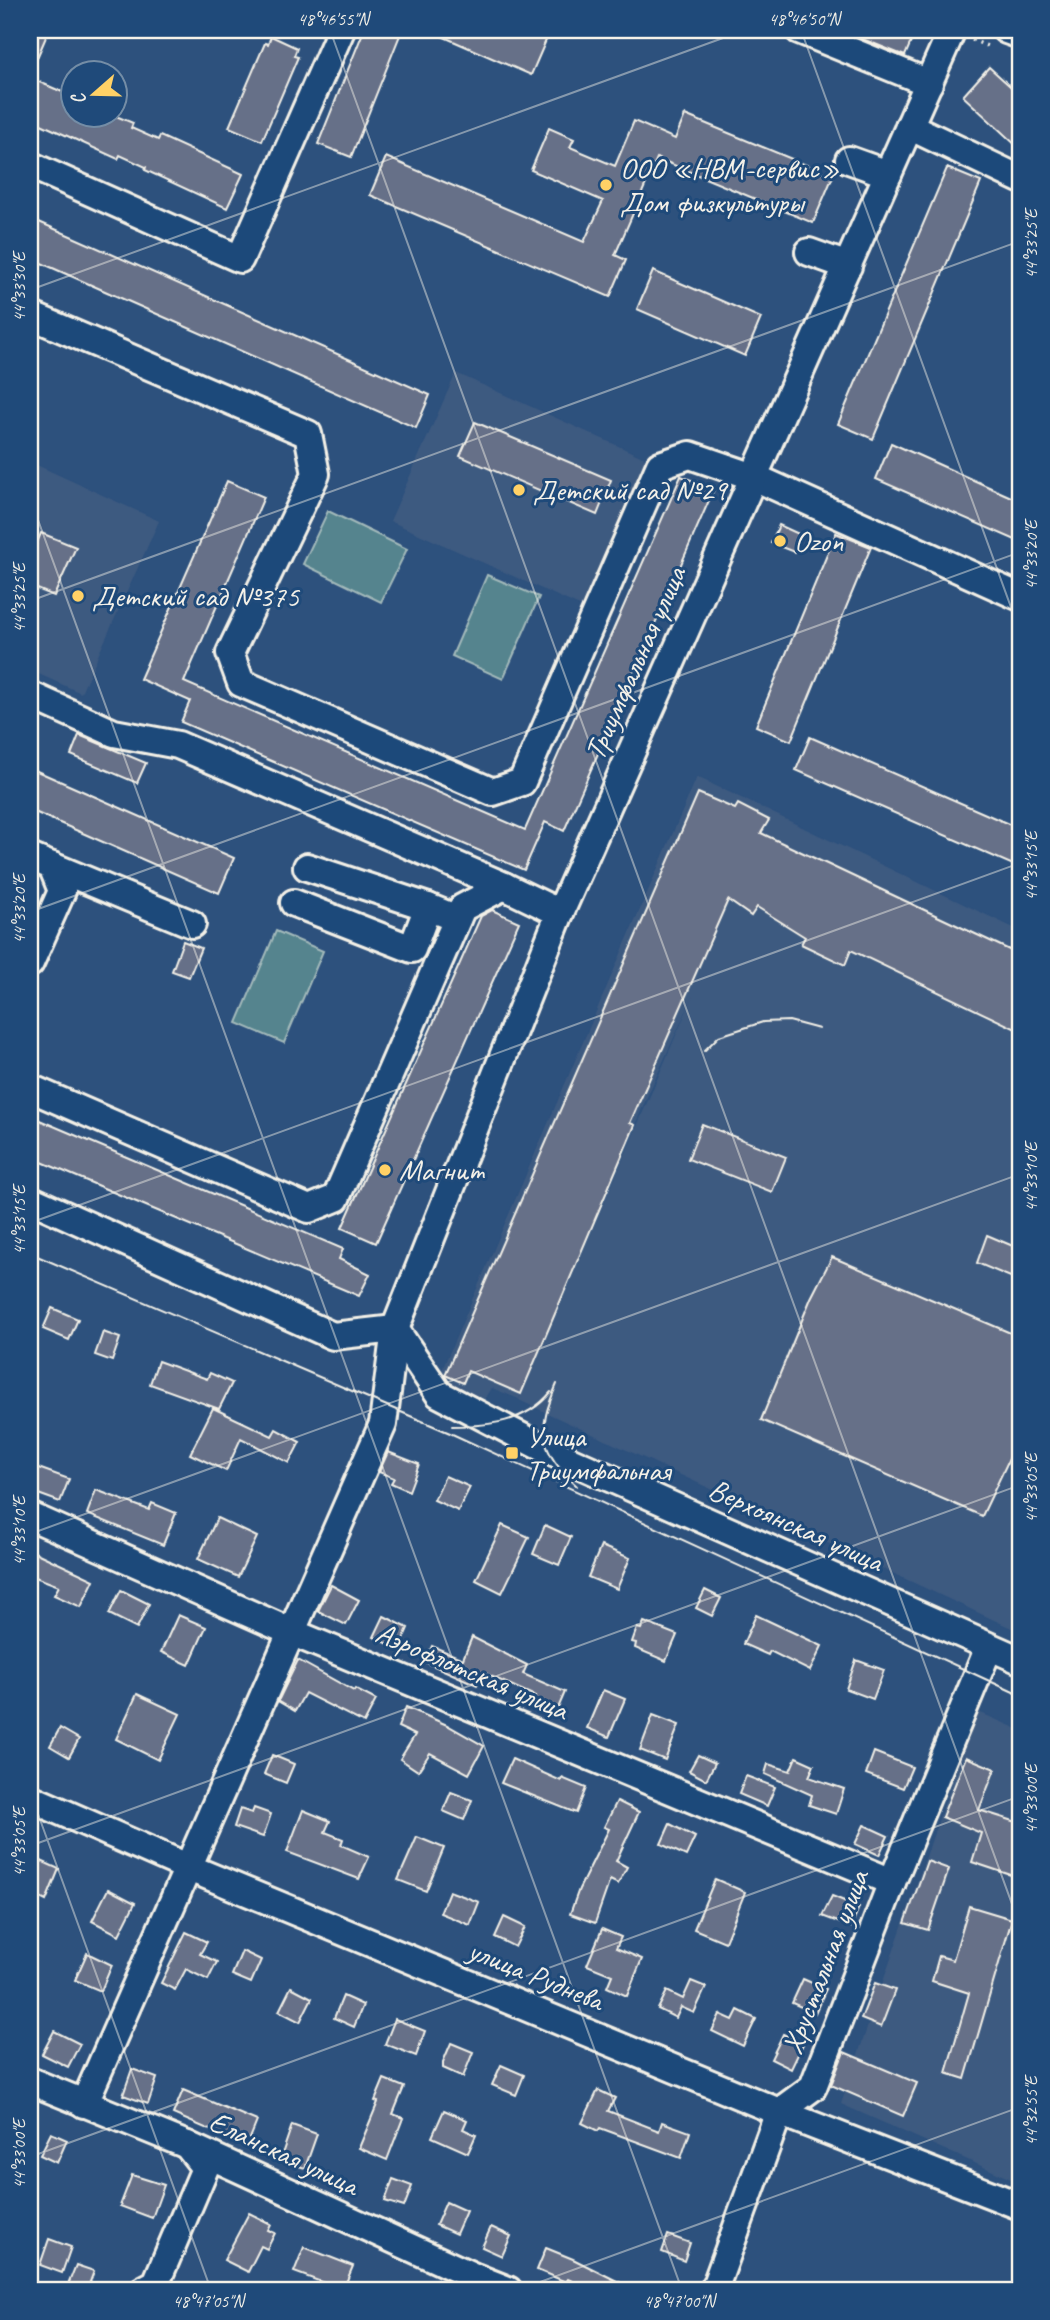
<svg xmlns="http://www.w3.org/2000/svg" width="1050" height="2320" viewBox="0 0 1050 2320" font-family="Caveat,sans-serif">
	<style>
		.built { fill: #3e5a80 }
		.green { fill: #54848e; stroke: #a4babb; stroke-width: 2 }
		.building { fill: #666f88; stroke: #f4f1e8; stroke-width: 2 }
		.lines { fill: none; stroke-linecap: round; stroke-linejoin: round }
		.minor-casing { stroke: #f4f1e8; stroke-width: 32 }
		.path { stroke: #f4f1e8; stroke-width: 3.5; stroke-dasharray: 2 5; stroke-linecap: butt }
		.minor { stroke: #1f4a7a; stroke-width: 26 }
		.tram { stroke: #f4f1e8; stroke-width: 2 }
		.ticks { fill: none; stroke: #f4f1e8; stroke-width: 2; stroke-opacity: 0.45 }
		.poi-dot { fill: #ffd166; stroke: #1f4a7a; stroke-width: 2.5 }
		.labels { text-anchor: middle; stroke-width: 6; stroke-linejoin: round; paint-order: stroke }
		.poi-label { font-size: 30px; fill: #f4f1e8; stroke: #1f4a7a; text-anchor: start }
		.street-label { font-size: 30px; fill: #f4f1e8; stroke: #1f4a7a }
		.neatline { fill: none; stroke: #f4f1e8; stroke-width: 2.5 }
		.ticks-label { font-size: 18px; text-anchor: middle; fill: #f4f1e8 }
	</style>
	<rect width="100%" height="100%" fill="#2d517d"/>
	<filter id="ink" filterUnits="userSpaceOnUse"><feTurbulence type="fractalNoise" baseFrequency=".0143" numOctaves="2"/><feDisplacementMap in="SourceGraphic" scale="14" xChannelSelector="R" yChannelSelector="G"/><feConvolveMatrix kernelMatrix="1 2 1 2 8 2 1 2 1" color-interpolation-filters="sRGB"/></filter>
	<g filter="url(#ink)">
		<!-- built -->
		<g class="built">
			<polygon points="456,373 647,459 582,607 390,521"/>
			<polygon points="30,462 159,521 81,693 30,670"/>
			<polygon points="697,777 1020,931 1020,1632 519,1400 693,996 646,1099 519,1399 492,1388 485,1399 439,1377"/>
			<polygon points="976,1711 1020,1730 1020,2183 841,2104"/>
		</g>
		<!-- green -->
		<g class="green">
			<polygon points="328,511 407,549 381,602 303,564"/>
			<polygon points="487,575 539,597 503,679 452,656"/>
			<polygon points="276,931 323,951 284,1043 237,1023"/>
		</g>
		<!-- building -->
		<g class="building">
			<polygon points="30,30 49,30 30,74"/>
			<polygon points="364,30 402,30 351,157 318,144"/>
			<polygon points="428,30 529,30 547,38 531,75"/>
			<polygon points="840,30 916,30 905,56"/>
			<polygon points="271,36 297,48 294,56 298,57 262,141 229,127 265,43 268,44"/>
			<polygon points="989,67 1020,95 1020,149 963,96"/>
			<polygon points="30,78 74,97 74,116 116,116 133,123 131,128 158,140 160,136 243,174 227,208 145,170 146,167 120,155 118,159 30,119"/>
			<polygon points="685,115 833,176 813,223 657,158 615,255 626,260 610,297 370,195 386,157 584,242 603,201 531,170 549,128 574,139 570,147 615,166 634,121 675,139"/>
			<polygon points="947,168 981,182 873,439 838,424"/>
			<polygon points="30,218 430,395 416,428 30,258"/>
			<polygon points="653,271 761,318 745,356 637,309"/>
			<polygon points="475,422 611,480 597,515 460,456"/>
			<polygon points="891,443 1020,501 1020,542 876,479"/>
			<polygon points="681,476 714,489 564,831 545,822 524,870 181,722 190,701 140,679 227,481 264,497 184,682 525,830"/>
			<polygon points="779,525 801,535 794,552 771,543"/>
			<polygon points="41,533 76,547 54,596 30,586 30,559"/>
			<polygon points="836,533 871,547 791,741 756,726"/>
			<polygon points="79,735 146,763 137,783 71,755"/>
			<polygon points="810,737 1020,829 1020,868 796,770"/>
			<polygon points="30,768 234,858 219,893 30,810"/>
			<polygon points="698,793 735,809 738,804 769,820 761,833 1020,955 1020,1031 851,950 845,965 801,944 805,937 757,907 751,916 728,900 630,1123 635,1125 521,1394 468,1371 463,1383 445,1375"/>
			<polygon points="492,910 519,922 376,1243 342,1228 481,916"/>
			<polygon points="183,941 201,948 189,977 172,971"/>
			<polygon points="30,1116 343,1249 339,1259 370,1274 359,1296 30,1157"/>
			<polygon points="702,1124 786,1157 772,1192 688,1159"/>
			<polygon points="987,1235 1020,1249 1020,1281 977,1263"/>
			<polygon points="832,1257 1020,1337 1020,1436 982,1516 761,1420 811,1298"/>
			<polygon points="52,1308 78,1319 69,1340 43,1329"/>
			<polygon points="103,1332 120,1338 112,1361 95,1355"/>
			<polygon points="158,1361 207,1379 210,1373 232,1383 219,1409 150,1384"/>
			<polygon points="213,1408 272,1436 276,1429 300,1442 289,1463 241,1438 226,1471 190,1454"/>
			<polygon points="388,1452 419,1464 409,1491 391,1483 394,1478 379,1472"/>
			<polygon points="30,1465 69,1479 60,1502 30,1491"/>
			<polygon points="445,1476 470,1487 458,1511 434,1500"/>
			<polygon points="96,1490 149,1510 152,1503 176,1513 163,1545 87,1514"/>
			<polygon points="217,1518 257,1537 238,1577 198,1559"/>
			<polygon points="502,1525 529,1537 502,1593 476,1580"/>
			<polygon points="545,1525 571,1537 559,1565 533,1554"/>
			<polygon points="601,1546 630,1558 617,1589 588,1577"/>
			<polygon points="30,1550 94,1580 81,1607 54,1595 59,1586 30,1575"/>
			<polygon points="331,1585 359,1600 346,1625 318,1611"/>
			<polygon points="121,1590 149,1604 137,1628 109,1614"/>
			<polygon points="705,1590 721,1598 712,1616 696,1608"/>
			<polygon points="178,1615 206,1627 189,1665 161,1652"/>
			<polygon points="756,1615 822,1646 810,1671 770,1651 768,1655 743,1644"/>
			<polygon points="384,1616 408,1628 399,1649 374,1637"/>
			<polygon points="644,1622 677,1635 666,1661 635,1648 636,1643 632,1642 637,1628 641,1629"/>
			<polygon points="472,1637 527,1665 523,1674 565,1692 556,1713 532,1702 535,1696 482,1672 477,1685 425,1662 432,1646 463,1659"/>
			<polygon points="298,1660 354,1691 355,1689 376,1700 364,1723 305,1693 295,1711 278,1701"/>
			<polygon points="856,1660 884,1670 873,1699 846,1689"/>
			<polygon points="603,1690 625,1699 609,1737 587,1728"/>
			<polygon points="137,1694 180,1714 158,1760 116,1739"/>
			<polygon points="406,1707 447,1725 484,1746 469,1774 430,1753 418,1771 400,1759 415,1735 398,1727"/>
			<polygon points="653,1715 679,1725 665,1760 640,1750"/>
			<polygon points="60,1728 79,1739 69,1757 50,1746"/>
			<polygon points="874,1752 912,1767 903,1788 866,1774"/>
			<polygon points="272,1755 294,1764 286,1783 264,1774"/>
			<polygon points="698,1755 715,1763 706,1780 689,1771"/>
			<polygon points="796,1757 814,1765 809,1777 844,1789 836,1814 809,1805 812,1795 765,1774 768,1764 790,1771"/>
			<polygon points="966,1757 995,1769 979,1810 1020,1823 1020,1878 972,1862 981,1833 942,1817"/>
			<polygon points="512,1759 561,1781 562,1778 586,1788 576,1813 501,1783"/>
			<polygon points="746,1776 775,1787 767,1806 739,1794"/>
			<polygon points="451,1792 472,1800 464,1820 443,1811"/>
			<polygon points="617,1801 639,1812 616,1861 627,1867 618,1884 610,1880 595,1923 570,1914 579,1889 609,1829 604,1827"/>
			<polygon points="254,1808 271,1814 263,1837 234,1827 240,1809 252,1813"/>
			<polygon points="303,1810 330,1821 325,1832 343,1839 341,1845 369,1857 359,1879 287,1852"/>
			<polygon points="670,1824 695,1837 686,1856 661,1844"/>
			<polygon points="864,1825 888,1836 879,1855 855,1844"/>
			<polygon points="417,1837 444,1848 426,1891 398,1880"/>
			<polygon points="30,1856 59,1869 46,1901 30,1893"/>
			<polygon points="927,1861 949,1869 928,1930 905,1923"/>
			<polygon points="715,1879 745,1892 725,1942 694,1929"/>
			<polygon points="108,1889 135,1903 119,1935 92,1921"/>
			<polygon points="449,1891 479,1902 470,1925 440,1913"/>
			<polygon points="832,1896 859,1907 851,1927 822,1916"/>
			<polygon points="969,1906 1012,1919 965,2079 946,2073 969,1993 932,1981 939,1956 953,1960"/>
			<polygon points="504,1917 525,1927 515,1947 495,1937"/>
			<polygon points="602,1929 621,1937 616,1948 642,1959 627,1996 607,1987 612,1975 587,1965"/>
			<polygon points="186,1932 207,1942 200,1954 217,1962 208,1980 186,1969 175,1990 161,1983"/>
			<polygon points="242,1951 261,1960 251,1983 232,1975"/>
			<polygon points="87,1953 112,1965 101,1991 75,1980"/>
			<polygon points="803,1979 826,1989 815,2013 792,2003"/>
			<polygon points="691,1981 706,1987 694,2013 681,2007 676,2018 658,2009 667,1991 683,1999"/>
			<polygon points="875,1983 895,1990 881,2027 861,2019"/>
			<polygon points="291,1987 312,1998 300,2022 279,2011"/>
			<polygon points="343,1996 363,2005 354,2027 334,2018"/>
			<polygon points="738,2010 756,2019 743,2046 712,2031 720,2014 733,2020"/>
			<polygon points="395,2019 425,2031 416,2056 385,2044"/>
			<polygon points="54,2031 80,2044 68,2067 42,2054"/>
			<polygon points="783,2034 803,2044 791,2069 771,2059"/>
			<polygon points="451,2043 473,2052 463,2077 443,2068 443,2062"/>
			<polygon points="844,2052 917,2083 903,2116 831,2085"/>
			<polygon points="501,2065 524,2075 516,2095 492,2085"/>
			<polygon points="132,2069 157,2078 148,2104 123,2095"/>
			<polygon points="384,2079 404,2087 393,2114 403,2118 387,2160 359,2148 378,2102 375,2101"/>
			<polygon points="183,2090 257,2121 247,2146 173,2114"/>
			<polygon points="598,2090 615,2098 608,2111 659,2131 662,2122 690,2132 681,2158 600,2128 598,2131 582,2123"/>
			<polygon points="444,2110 467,2120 463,2129 476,2135 468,2153 432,2137"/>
			<polygon points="292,2125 317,2134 305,2168 280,2160"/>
			<polygon points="51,2133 67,2140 57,2163 40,2155"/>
			<polygon points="132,2175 164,2185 152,2218 120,2206"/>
			<polygon points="393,2179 412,2186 404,2207 385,2201"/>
			<polygon points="446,2202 466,2211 456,2234 436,2225"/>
			<polygon points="249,2213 271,2224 268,2230 275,2233 267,2249 261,2246 248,2272 224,2260"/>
			<polygon points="491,2227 511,2236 502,2256 482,2247"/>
			<polygon points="668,2235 690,2243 684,2261 662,2252"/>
			<polygon points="49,2239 71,2247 62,2273 40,2265"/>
			<polygon points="304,2247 353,2266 343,2290 294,2272"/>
			<polygon points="546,2248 573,2259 635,2290 591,2290 568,2279 566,2282 537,2270"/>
			<polygon points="76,2265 94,2271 87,2290 66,2290"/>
		</g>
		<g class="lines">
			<!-- minor casing -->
			<g class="minor-casing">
				<g id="minor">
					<polyline points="799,30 929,83"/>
					<polyline points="1006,30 1020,35"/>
					<polyline points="909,126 1020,179"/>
					<polyline points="849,160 888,174"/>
					<polyline points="30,165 240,259 341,30"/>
					<polyline points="809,252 848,266"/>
					<polyline points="30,315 308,434 316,474 230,653 241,683 493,792 522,782 660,465 690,455 754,477 1020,597"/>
					<polyline points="30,695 114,733 178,745 504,886 560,913"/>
					<polyline points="30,857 52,866 62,891 30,963"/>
					<polyline points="52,866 192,924"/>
					<polyline points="307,867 428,907"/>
					<polyline points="294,903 412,949 428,907 457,919"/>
					<polyline points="30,1088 309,1209 336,1198 462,908 504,886"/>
					<polyline points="30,1199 333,1336 395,1329 439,1394 549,1451 1020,1660"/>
					<polyline points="30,1516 291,1632 892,1882"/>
					<polyline points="30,1798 187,1867 779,2112 1020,2206"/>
					<polyline points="30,2081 187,2145 475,2277 508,2290"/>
					<polyline points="84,2104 383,1424 395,1329 560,913 952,30"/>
					<polyline points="143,2290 156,2283 205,2168 187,2145"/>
					<polyline points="714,2290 779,2112 813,2087 892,1882 989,1647"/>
				</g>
			</g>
			<!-- path -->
			<polyline class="path" points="972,40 990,47"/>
			<!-- minor -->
			<use href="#minor" class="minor"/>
			<!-- tram -->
			<g class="tram">
				<polyline points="704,1051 719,1036 763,1022 789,1021 819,1029"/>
				<polyline points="30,1253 450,1433 1020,1695"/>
				<path d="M 557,1384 C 537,1430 538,1450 577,1486"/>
				<path d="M 452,1426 C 488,1426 526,1423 551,1392"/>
			</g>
		</g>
	</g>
	<!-- ticks -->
	<path class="ticks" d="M 330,30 L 1020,1926M 801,30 L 1020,632M 30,290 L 745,30M 30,498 L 682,2290M 30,601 L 1020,241M 30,912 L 1020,552M 30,1223 L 1020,863M 30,1534 L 1020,1174M 30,1792 L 211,2290M 30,1846 L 1020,1485M 30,2157 L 1020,1796M 518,2290 L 1020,2107"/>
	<!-- markers -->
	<g class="poi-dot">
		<circle cx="606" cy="185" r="7"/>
		<circle cx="519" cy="490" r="7"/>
		<circle cx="780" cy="541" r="7"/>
		<circle cx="78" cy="596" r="7"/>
		<circle cx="385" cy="1170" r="7"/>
		<rect x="505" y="1446" width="14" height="14" rx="3.5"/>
	</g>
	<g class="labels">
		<!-- poi labels -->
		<g class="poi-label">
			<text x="620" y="178">ООО «НВМ-сервис»<tspan x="620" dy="34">Дом физкультуры</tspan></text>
			<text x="533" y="500">Детский сад №29</text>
			<text x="794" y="551">Ozon</text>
			<text x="92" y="606">Детский сад №375</text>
			<text x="399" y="1180">Магнит</text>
			<text x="526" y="1446">Улица<tspan x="526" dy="34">Триумфальная</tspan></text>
		</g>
		<!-- street labels -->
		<g class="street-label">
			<text transform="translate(635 663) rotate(-66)" y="10">Триумфальная улица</text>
			<text transform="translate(796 1525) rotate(24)" y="10">Верхоянская улица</text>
			<text transform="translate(472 1671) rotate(23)" y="10">Аэрофлотская улица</text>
			<text transform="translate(825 1962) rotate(-69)" y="10">Хрустальная улица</text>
			<text transform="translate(536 1975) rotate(22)" y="10">улица Руднева</text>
			<text transform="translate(284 2153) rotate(25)" y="10">Еланская улица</text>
		</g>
	</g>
	<!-- margin -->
	<rect width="1050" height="2320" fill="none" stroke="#1f4a7a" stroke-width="77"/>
	<!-- north arrow -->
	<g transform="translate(94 94) rotate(250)"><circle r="33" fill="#1f4a7a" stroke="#748da6" stroke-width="2"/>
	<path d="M0-5L12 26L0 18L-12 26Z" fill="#ffd166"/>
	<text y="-10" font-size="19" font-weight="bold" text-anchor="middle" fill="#f4f1e8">С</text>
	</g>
	<rect x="38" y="38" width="974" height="2244" class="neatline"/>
	<g class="ticks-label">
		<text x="333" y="25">48°46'55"N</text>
		<text x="804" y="25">48°46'50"N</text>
		<text transform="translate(1031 244) rotate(-90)" y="6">44°33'25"E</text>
		<text transform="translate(19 287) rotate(-90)" y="6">44°33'30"E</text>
		<text transform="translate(1031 555) rotate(-90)" y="6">44°33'20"E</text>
		<text transform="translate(19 598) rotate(-90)" y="6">44°33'25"E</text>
		<text transform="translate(1031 866) rotate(-90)" y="6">44°33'15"E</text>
		<text transform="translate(19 909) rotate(-90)" y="6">44°33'20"E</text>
		<text transform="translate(1031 1177) rotate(-90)" y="6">44°33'10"E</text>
		<text transform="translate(19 1220) rotate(-90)" y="6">44°33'15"E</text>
		<text transform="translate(1031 1488) rotate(-90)" y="6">44°33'05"E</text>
		<text transform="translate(19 1531) rotate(-90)" y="6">44°33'10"E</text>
		<text transform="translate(1031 1799) rotate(-90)" y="6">44°33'00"E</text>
		<text transform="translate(19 1842) rotate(-90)" y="6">44°33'05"E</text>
		<text transform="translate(1031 2111) rotate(-90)" y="6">44°32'55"E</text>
		<text transform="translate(19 2154) rotate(-90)" y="6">44°33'00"E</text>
		<text x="208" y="2307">48°47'05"N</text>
		<text x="679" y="2307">48°47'00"N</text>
	</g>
</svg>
